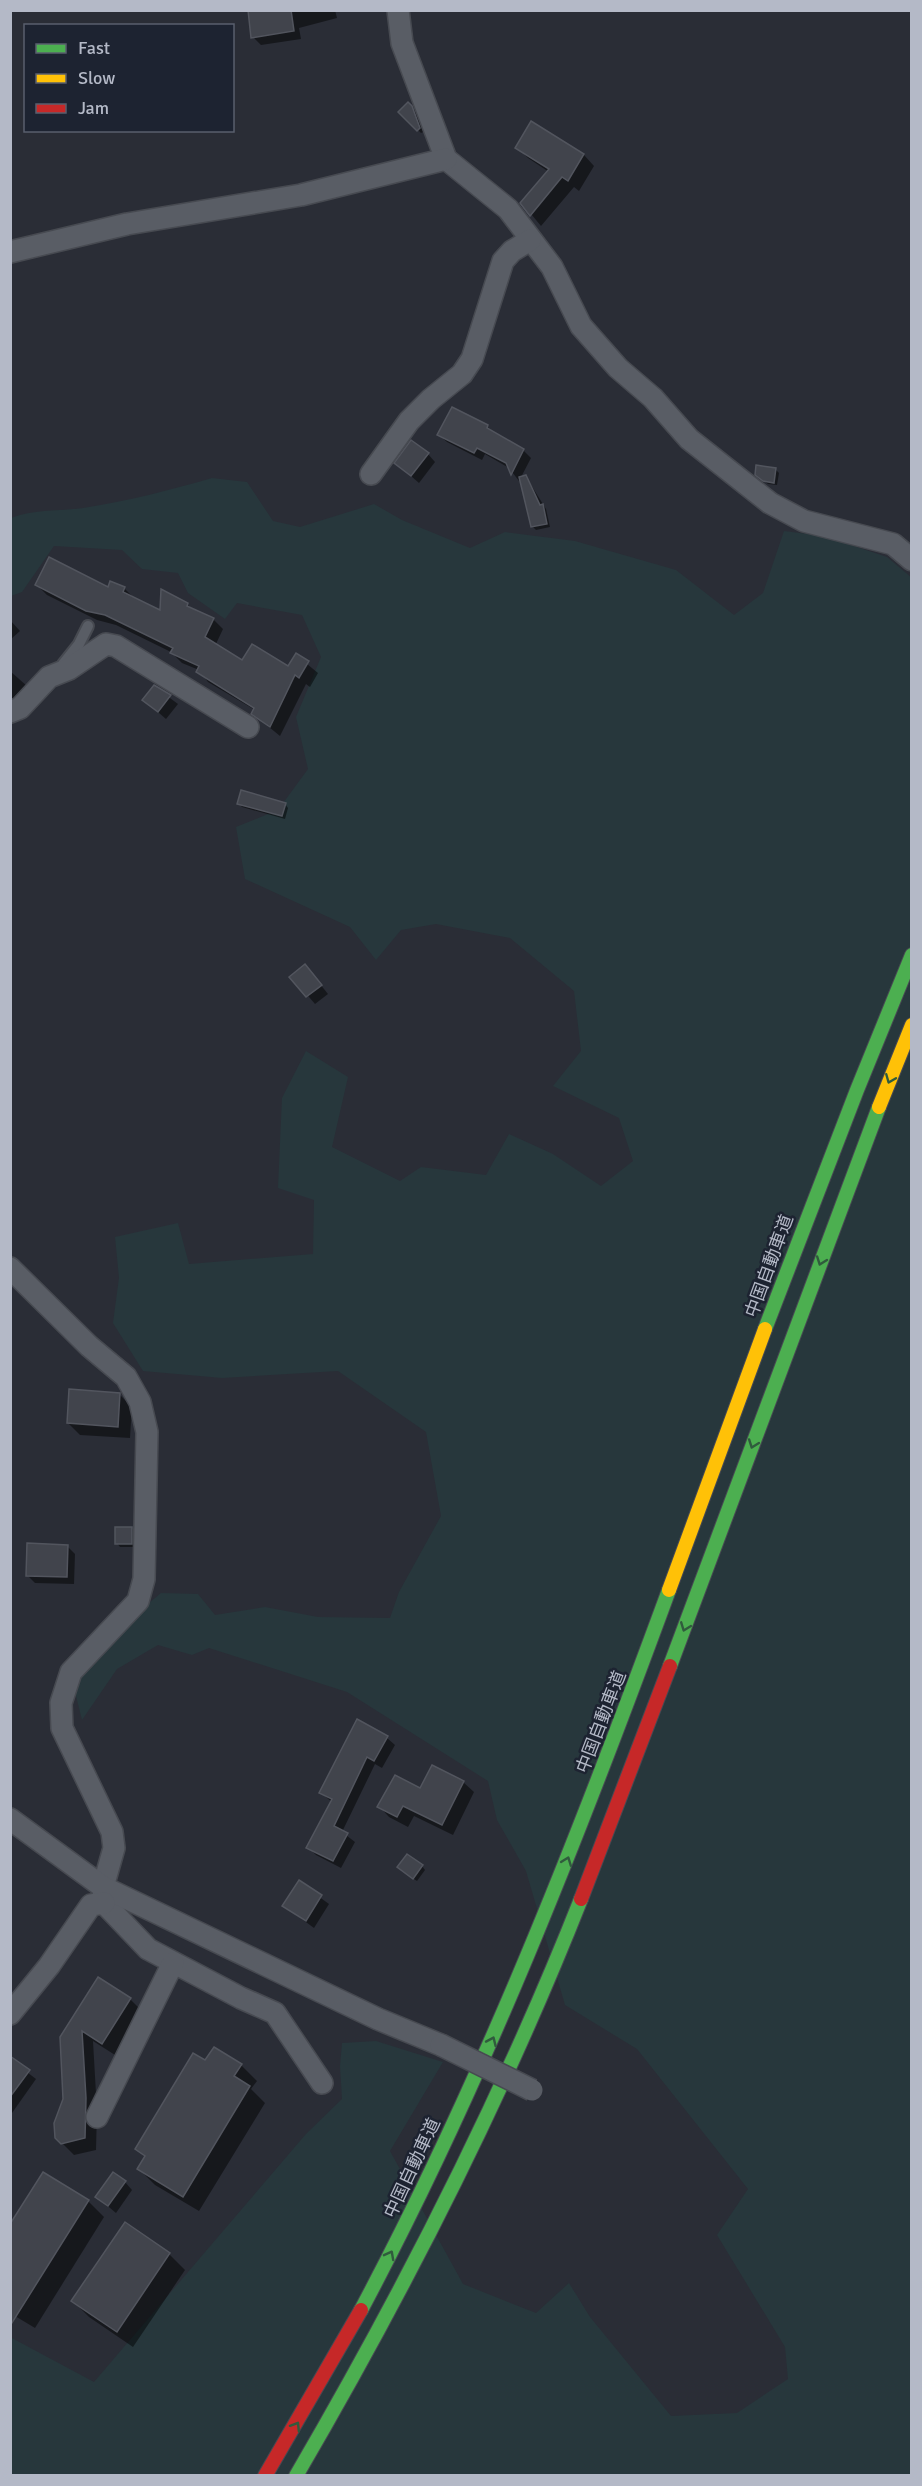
<svg xmlns="http://www.w3.org/2000/svg" width="922" height="2486" viewBox="0 0 922 2486" font-family="Signika,'Noto Sans JP',sans-serif">
	<style>
		.green { fill: #27373c }
		.shadow { fill: #0007 }
		.building { fill: #41444c; stroke: #52555e; stroke-width: 1.5 }
		.lines { fill: none; stroke-linecap: round; stroke-linejoin: round }
		.lane-casing { stroke: #474a51; stroke-width: 14 }
		.street-casing { stroke: #474a51; stroke-width: 24 }
		.fast-casing { stroke: #474952; stroke-width: 16 }
		.slow-casing { stroke: #474952; stroke-width: 16 }
		.jam-casing { stroke: #474952; stroke-width: 16 }
		.lane { stroke: #595d65; stroke-width: 10 }
		.street { stroke: #595d65; stroke-width: 21 }
		.fast { stroke: #4caf50; stroke-width: 14 }
		.slow { stroke: #ffc107; stroke-width: 14 }
		.jam { stroke: #c62828; stroke-width: 14 }
		.street-bridge-casing { stroke: #474a51; stroke-width: 24; stroke-linecap: butt }
		.street-bridge { stroke: #595d65; stroke-width: 21 }
		.oneway { stroke: #305b3d }
		.labels { text-anchor: middle; stroke-width: 5; stroke-linejoin: round; paint-order: stroke }
		.street-label { font-size: 18px; fill: #b4b9c7; stroke: #1d2331 }
	</style>
	<rect width="100%" height="100%" fill="#2a2d36"/>
	<!-- green -->
	<path class="green" d="M 212,478 L 247,482 L 273,521 L 300,527 L 374,504 L 402,520 L 470,548 L 505,532 L 575,541 L 676,570 L 734,615 L 763,593 L 784,531 L 824,536 L 887,557 L 912,578 L 911,2475 L 11,2475 L 10,2337 L 94,2382 L 306,2134 L 342,2099 L 340,2066 L 342,2043 L 376,2041 L 443,2062 L 390,2151 L 463,2284 L 536,2313 L 569,2283 L 590,2317 L 671,2416 L 737,2413 L 788,2379 L 785,2347 L 717,2235 L 748,2189 L 637,2049 L 565,2005 L 526,1871 L 497,1820 L 488,1781 L 347,1692 L 209,1648 L 192,1655 L 158,1645 L 117,1669 L 82,1720 L 73,1684 L 131,1618 L 161,1593 L 198,1594 L 215,1615 L 265,1607 L 318,1617 L 390,1618 L 399,1592 L 441,1516 L 426,1432 L 338,1371 L 222,1378 L 143,1371 L 113,1323 L 119,1278 L 115,1237 L 178,1223 L 189,1264 L 313,1254 L 314,1200 L 278,1188 L 282,1098 L 306,1051 L 348,1077 L 332,1147 L 400,1181 L 421,1167 L 486,1175 L 509,1134 L 553,1154 L 601,1186 L 633,1161 L 619,1118 L 553,1086 L 581,1051 L 574,991 L 510,938 L 436,924 L 401,930 L 376,960 L 350,927 L 245,879 L 236,827 L 278,810 L 308,769 L 296,717 L 321,657 L 302,615 L 237,603 L 225,619 L 188,593 L 178,573 L 142,569 L 122,550 L 54,546 L 22,592 L 11,596 L 11,518 C 37,508 62,512 89,507 C 131,500 171,490 212,478 Z"/>
	<!-- shadow -->
	<g class="shadow">
		<polygon points="249,10 335,10 337,18 299,28 301,39 261,45 253,37"/>
		<polygon points="408,104 415,111 423,132 421,133 400,112"/>
		<polygon points="532,123 584,155 594,166 579,191 574,187 541,226 522,203 549,172 528,158 517,147"/>
		<polygon points="487,426 495,435 524,451 531,458 519,481 509,468 485,454 482,460 447,442 439,435"/>
		<polygon points="428,454 435,462 419,483 396,463"/>
		<polygon points="775,469 779,473 777,485 768,484 760,478"/>
		<polygon points="526,477 546,509 550,527 536,530 533,527 521,478"/>
		<polygon points="37,585 124,588 134,598 161,612 187,604 194,611 213,619 223,629 215,646 242,662 288,668 296,655 318,673 310,687 306,684 280,736 253,714 255,710 208,682 199,670 182,663 171,652 116,625 97,620 47,595"/>
		<polygon points="10,620 20,631 10,640"/>
		<polygon points="10,671 27,686 10,706"/>
		<polygon points="155,687 178,704 166,719 144,700"/>
		<polygon points="239,803 285,804 288,808 285,819 242,807"/>
		<polygon points="312,974 328,994 315,1004 292,977"/>
		<polygon points="71,1391 120,1395 132,1407 130,1438 80,1435 68,1423"/>
		<polygon points="132,1528 135,1532 135,1547 120,1547 117,1543"/>
		<polygon points="67,1546 75,1554 74,1584 35,1583 27,1575"/>
		<polygon points="387,1738 395,1745 382,1768 375,1764 342,1832 355,1842 341,1868 316,1855 308,1847 332,1802 321,1793"/>
		<polygon points="463,1782 474,1792 453,1835 414,1816 408,1827 389,1817 379,1806 421,1790"/>
		<polygon points="422,1866 425,1870 417,1881 402,1871"/>
		<polygon points="300,1883 329,1904 314,1928 284,1906"/>
		<polygon points="99,1979 130,1999 142,2011 115,2055 93,2041 97,2111 96,2150 74,2155 56,2137 65,2100 61,2038"/>
		<polygon points="10,2059 36,2079 12,2113 10,2112"/>
		<polygon points="206,2062 241,2065 257,2081 251,2089 265,2103 199,2211 155,2185 139,2169 146,2158 137,2149"/>
		<polygon points="125,2182 132,2190 116,2213 97,2197"/>
		<polygon points="88,2201 104,2217 35,2328 10,2313"/>
		<polygon points="125,2225 169,2254 185,2270 133,2347 89,2317 73,2301"/>
	</g>
	<!-- building -->
	<g class="building">
		<polygon points="248,10 291,10 294,31 251,38"/>
		<polygon points="408,102 412,106 420,128 417,131 398,112"/>
		<polygon points="531,121 584,154 568,181 562,177 530,216 520,203 549,169 515,148"/>
		<polygon points="452,407 488,425 487,428 524,449 511,475 506,463 477,448 474,453 437,435"/>
		<polygon points="411,440 429,453 411,476 394,463"/>
		<polygon points="756,465 776,468 774,483 763,481 755,475"/>
		<polygon points="526,475 540,505 543,504 547,524 531,527 519,477"/>
		<polygon points="49,557 108,587 110,581 125,587 123,592 160,610 161,589 188,603 187,606 214,618 205,637 242,660 252,644 288,666 296,653 309,661 299,678 295,675 270,727 251,714 254,708 196,672 199,666 170,653 173,648 105,615 86,611 35,585"/>
		<polygon points="154,685 171,695 158,712 142,700"/>
		<polygon points="241,790 286,803 282,816 237,804"/>
		<polygon points="305,964 322,985 306,997 289,977"/>
		<polygon points="69,1389 120,1393 118,1427 67,1423"/>
		<rect x="115" y="1527" width="17" height="17"/>
		<polygon points="27,1543 68,1545 67,1577 26,1576"/>
		<polygon points="357,1719 388,1736 374,1761 367,1757 334,1826 348,1833 333,1861 306,1848 332,1799 319,1793"/>
		<polygon points="432,1765 464,1781 442,1825 403,1806 397,1817 377,1807 395,1775 420,1788"/>
		<polygon points="407,1854 423,1865 413,1879 397,1867"/>
		<polygon points="299,1880 322,1895 306,1921 282,1906"/>
		<polygon points="98,1977 131,1998 102,2044 82,2031 86,2098 85,2138 61,2144 55,2138 54,2123 63,2099 60,2037"/>
		<polygon points="214,2047 242,2064 234,2076 250,2086 183,2197 137,2169 145,2156 135,2149 193,2053 205,2060"/>
		<polygon points="10,2056 30,2070 10,2097"/>
		<polygon points="43,2172 89,2200 10,2326 10,2224"/>
		<polygon points="113,2172 126,2181 108,2206 95,2197"/>
		<polygon points="125,2222 170,2253 117,2332 71,2301"/>
	</g>
	<g class="lines">
		<!-- lane casing -->
		<g class="lane-casing">
			<polyline id="lane" points="63,664 79,644 88,626"/>
		</g>
		<!-- street casing -->
		<g class="street-casing">
			<g id="street">
				<polyline points="398,10 402,43 446,159 508,209 552,267 581,326 618,368 653,398 689,439 770,503 804,521 893,544 912,560"/>
				<polyline points="10,252 127,224 301,195 446,159"/>
				<polyline points="371,474 409,421 431,399 462,374 472,359 503,261 512,251 530,240"/>
				<polyline points="10,712 20,708 49,677 69,669 106,644 116,646 248,727"/>
				<polyline points="10,1268 89,1346 126,1377 140,1402 147,1432 144,1579 138,1601 71,1672 61,1703 62,1728 112,1832 114,1848 103,1887 104,1903 148,1949 241,1998 275,2013 322,2083"/>
				<polyline points="10,1819 103,1887 378,2019 441,2045"/>
				<polyline points="10,2014 49,1966 91,1905 104,1903"/>
				<polyline points="97,2117 173,1963"/>
			</g>
		</g>
		<!-- fast casing -->
		<g class="fast-casing">
			<g id="fast">
				<polyline points="765,1329 857,1090 912,955"/>
				<polyline points="670,1666 879,1107"/>
				<path d="M 361,2310 C 484,2079 579,1835 669,1590"/>
				<path d="M 296,2476 C 404,2291 502,2099 581,1899"/>
			</g>
		</g>
		<!-- slow casing -->
		<g class="slow-casing">
			<g id="slow">
				<polyline points="879,1107 912,1025"/>
				<polyline points="669,1590 765,1329"/>
			</g>
		</g>
		<!-- jam casing -->
		<g class="jam-casing">
			<g id="jam">
				<polyline points="581,1899 670,1666"/>
				<polyline points="265,2476 361,2310"/>
			</g>
		</g>
		<!-- lane -->
		<use href="#lane" class="lane"/>
		<!-- street -->
		<use href="#street" class="street"/>
		<!-- fast -->
		<use href="#fast" class="fast"/>
		<!-- slow -->
		<use href="#slow" class="slow"/>
		<!-- jam -->
		<use href="#jam" class="jam"/>
		<!-- street-bridge casing -->
		<g class="street-bridge-casing">
			<polyline id="street-bridge" points="441,2045 532,2090"/>
		</g>
		<!-- street-bridge -->
		<use href="#street-bridge" class="street-bridge"/>
	</g>
	<!-- one-way arrows -->
	<defs><path id="oneway-chevron" d="M-2-3.5L2.5 0L-2 3.5" fill="none" stroke-width="1.6" stroke-linecap="round" stroke-linejoin="round" transform="scale(1.5)"/></defs>
	<g class="oneway">
		<use href="#oneway-chevron" transform="translate(890 1079) rotate(112)"/>
		<use href="#oneway-chevron" transform="translate(821 1261) rotate(110)"/>
		<use href="#oneway-chevron" transform="translate(753 1444) rotate(110)"/>
		<use href="#oneway-chevron" transform="translate(685 1627) rotate(111)"/>
		<use href="#oneway-chevron" transform="translate(567 1861) rotate(-69)"/>
		<use href="#oneway-chevron" transform="translate(492 2041) rotate(-66)"/>
		<use href="#oneway-chevron" transform="translate(390 2255) rotate(-62)"/>
		<use href="#oneway-chevron" transform="translate(296 2426) rotate(-58)"/>
	</g>
	<g class="labels">
		<!-- street labels -->
		<g class="street-label">
			<text transform="translate(769 1266) rotate(-70)" y="6">中国自動車道</text>
			<text transform="translate(601 1722) rotate(-69)" y="6">中国自動車道</text>
			<text transform="translate(412 2168) rotate(-65)" y="6">中国自動車道</text>
		</g>
	</g>
	<!-- border -->
	<rect width="922" height="2486" fill="none" stroke="#b4b9c7" stroke-width="24"/>
	<!-- legend -->
	<rect x="24" y="24" width="210" height="108" fill="#1d2331" stroke="#595f6d" stroke-width="1.5"/>
	<rect x="36" y="44" width="30" height="9" fill="#4caf50" stroke="#595f6d" stroke-width="1.5"/>
	<text x="78" y="54" font-size="18" fill="#b4b9c7">Fast</text>
	<rect x="36" y="74" width="30" height="9" fill="#ffc107" stroke="#595f6d" stroke-width="1.5"/>
	<text x="78" y="84" font-size="18" fill="#b4b9c7">Slow</text>
	<rect x="36" y="104" width="30" height="9" fill="#c62828" stroke="#595f6d" stroke-width="1.5"/>
	<text x="78" y="114" font-size="18" fill="#b4b9c7">Jam</text>
</svg>
